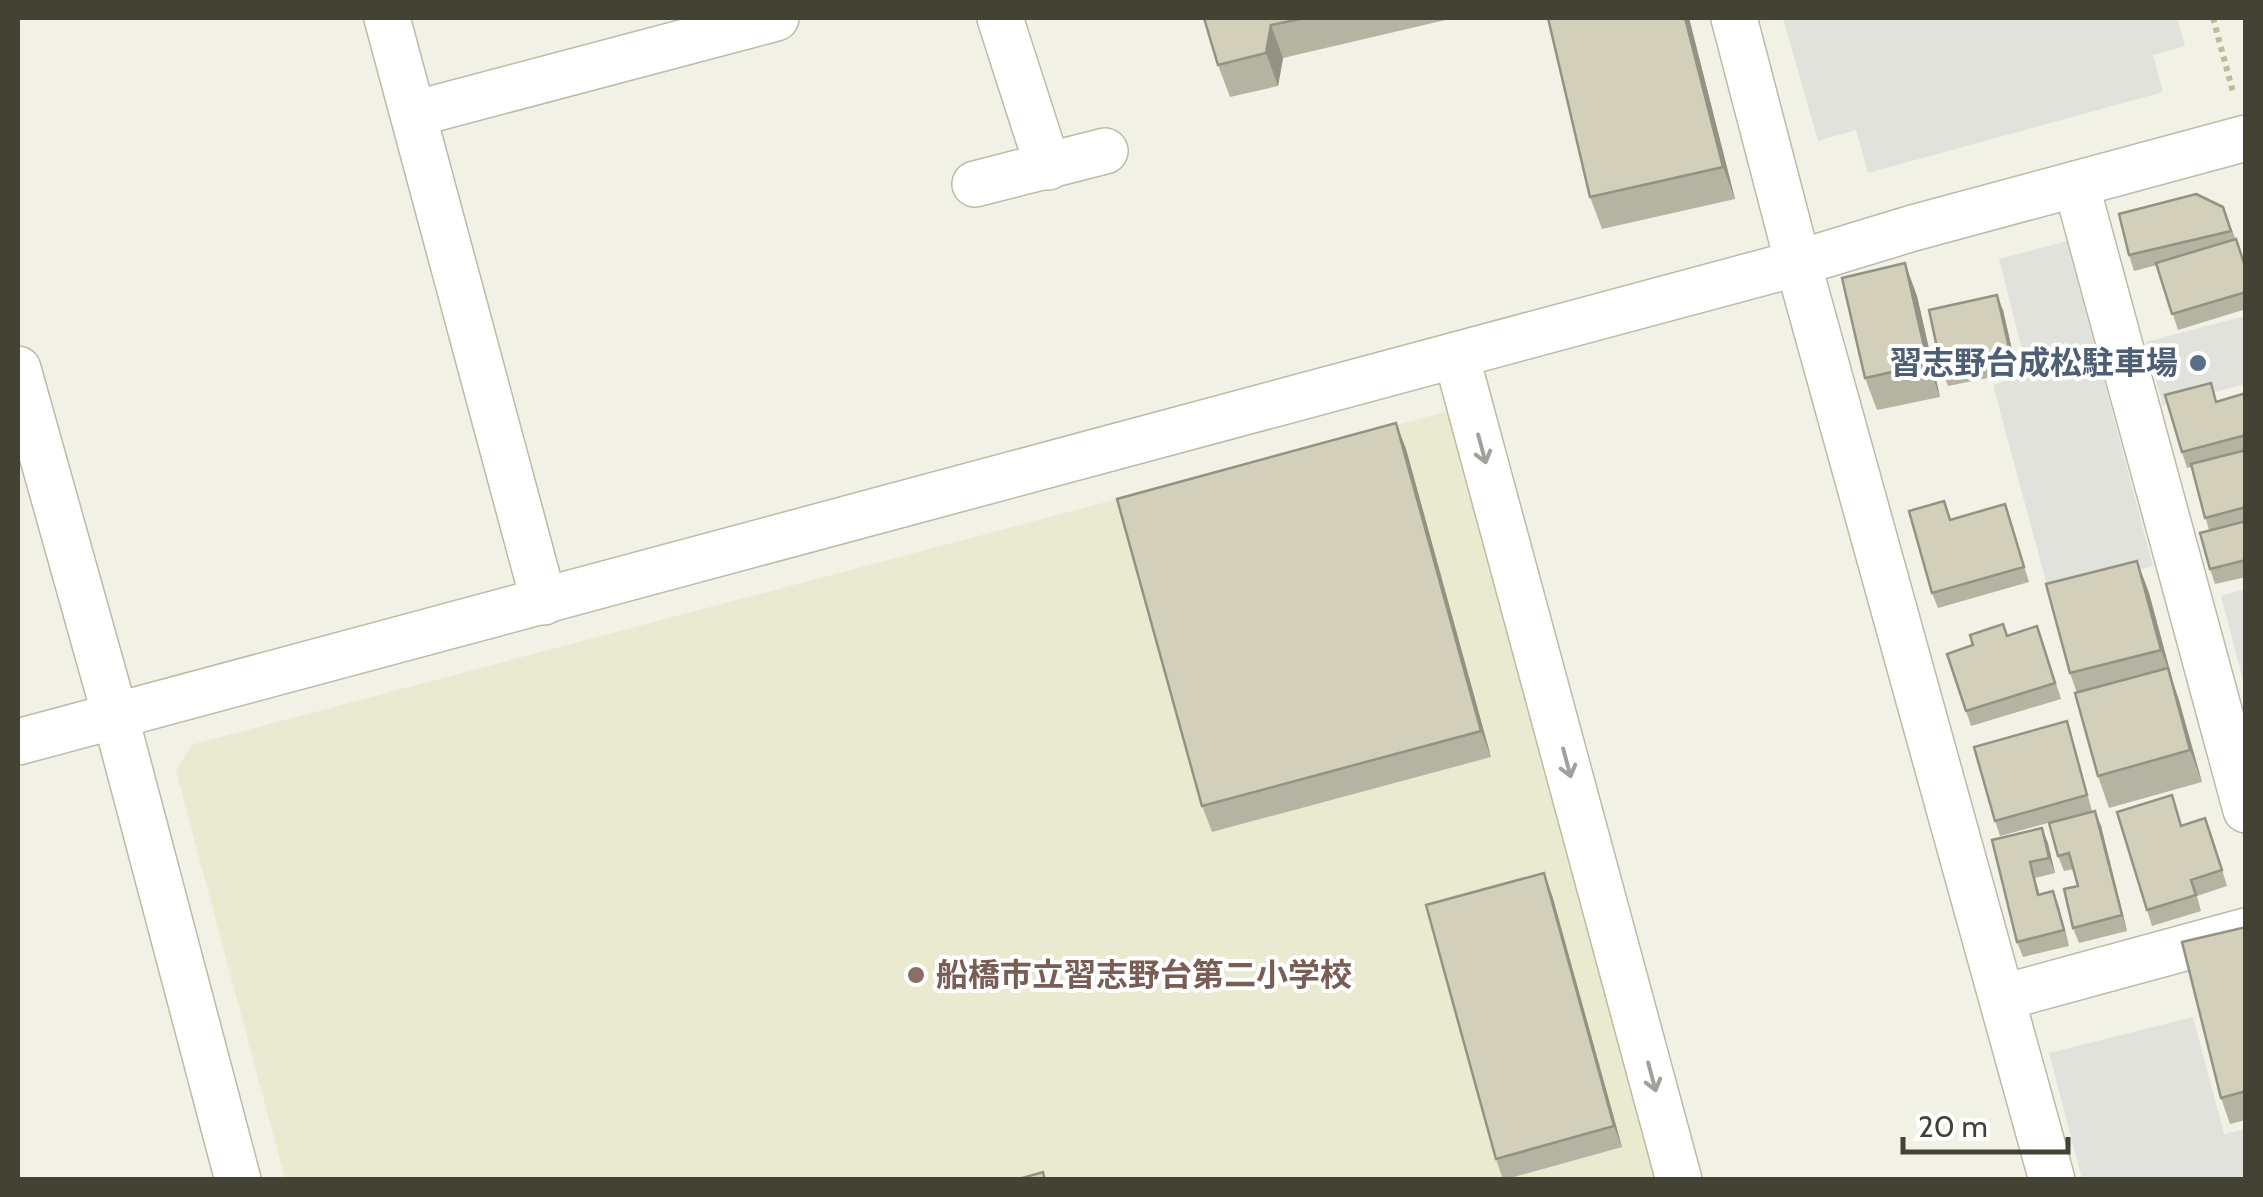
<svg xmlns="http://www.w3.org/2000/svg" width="2263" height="1197" viewBox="0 0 2263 1197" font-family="Cabin,'Noto Sans JP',sans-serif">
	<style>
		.education { fill: #e9ead0 }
		.parking { fill: #e2e2dd }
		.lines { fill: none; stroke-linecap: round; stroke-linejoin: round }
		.street-casing { stroke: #bcbba8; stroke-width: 48 }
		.path { stroke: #bdbb9a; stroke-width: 6; stroke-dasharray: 5 5; stroke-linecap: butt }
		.street { stroke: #fff; stroke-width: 45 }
		.wall { fill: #b5b3a1 }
		.shaded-wall { fill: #939283 }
		.building { fill: #d2d0bb; stroke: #939283; stroke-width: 2.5 }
		.oneway { stroke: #a1a09a }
		.service-dot { fill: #5c6f8a; stroke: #fff; stroke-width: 4 }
		.education-dot { fill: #8d6e63; stroke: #fff; stroke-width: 4 }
		.labels { text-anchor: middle; stroke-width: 8; stroke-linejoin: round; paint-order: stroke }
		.service-label { font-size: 32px; font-weight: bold; fill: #4e5e75; stroke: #fff; text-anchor: end }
		.education-label { font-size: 32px; font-weight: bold; fill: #785e54; stroke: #fff; text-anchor: start }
	</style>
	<rect width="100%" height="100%" fill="#f1f1e5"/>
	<!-- education -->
	<polygon class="education" points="1449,411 1656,1179 285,1179 176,771 191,745"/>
	<!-- parking -->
	<g class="parking">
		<polygon points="1783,18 2177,18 2185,46 2153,55 2163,92 1868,173 1856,130 1818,141"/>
		<polygon points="2067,241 2153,566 2049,593 1993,385 2028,374 1999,259"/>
		<polygon points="2245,316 2245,384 2163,406 2146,342"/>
		<polygon points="2245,589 2246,590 2245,688 2221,596"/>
		<polygon points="2193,1017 2224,1134 2245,1129 2245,1179 2082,1179 2049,1053"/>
	</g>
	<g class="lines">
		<!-- street casing -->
		<g class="street-casing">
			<g id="street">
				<polyline points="387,18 544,602"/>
				<polyline points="1000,18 1048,167"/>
				<polyline points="1734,18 1798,263 2052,1180"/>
				<polyline points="414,114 776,18"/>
				<polyline points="975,184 1105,151"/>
				<polyline points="2076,184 2246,810"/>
				<polyline points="1456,355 1679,1180"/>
				<polyline points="18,369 115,715 238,1180"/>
				<polyline points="18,742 1798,263 1913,228 2246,138"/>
				<polyline points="2004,997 2246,931"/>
			</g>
		</g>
		<!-- path -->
		<polyline class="path" points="2213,18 2233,92"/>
		<!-- street -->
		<use href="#street" class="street"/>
	</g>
	<!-- wall -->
	<g class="wall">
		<polygon points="1204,18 1454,18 1283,58 1278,86 1230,97 1218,65"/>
		<polygon points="1689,18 1735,199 1602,229 1590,197"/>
		<polygon points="2223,207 2246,266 2246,309 2178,330 2157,265 2134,271 2129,255"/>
		<polygon points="1917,296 1940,397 1877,410 1865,378"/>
		<polygon points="2003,310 2017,372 1948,386 1942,371"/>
		<polygon points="2246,393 2246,577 2215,584 2210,569 2209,530 2191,467 2187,468 2182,452 2217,401"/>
		<polygon points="1396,423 1406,449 1491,757 1212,832 1202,806"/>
		<polygon points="2005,504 2029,582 1938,608 1932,593 1951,520"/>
		<polygon points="2137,561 2149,593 2173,682 2202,782 2109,808 2098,776 2077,693 2070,673"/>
		<polygon points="2007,636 2043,642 2061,699 1971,726 1947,654"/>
		<polygon points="2067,721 2092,811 2000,836 1995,821"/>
		<polygon points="2182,825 2211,833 2227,886 2197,896 2201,911 2152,926 2147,910"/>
		<polygon points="2101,826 2127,931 2079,943 2073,928 2078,886 2074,869 2064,871 2058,856"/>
		<polygon points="2042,828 2055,873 2035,878 2040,895 2053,891 2069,946 2023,957 2017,942 1992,840"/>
		<polygon points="1552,895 1622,1147 1503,1180 1496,1159"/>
		<polygon points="2246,927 2246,1120 2230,1124 2221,1098"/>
	</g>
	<!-- shaded-wall -->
	<g class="shaded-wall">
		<polygon points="1685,18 1689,18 1735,199 1723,167"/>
		<polygon points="1271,25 1283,58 1278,86 1266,53"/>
		<polygon points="1905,263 1917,296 1940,397 1928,364"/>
		<polygon points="1997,295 2003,310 2017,372 2011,356"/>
		<polygon points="1396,423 1406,449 1491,757 1481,731"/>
		<polygon points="2137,561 2149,593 2173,682 2161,650"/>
		<polygon points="2168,668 2179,700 2202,782 2190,750"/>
		<polygon points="2095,811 2101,826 2127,931 2122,915"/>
		<polygon points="2042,828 2048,843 2055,873 2049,858"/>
		<polygon points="1544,873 1552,895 1622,1147 1614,1126"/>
		<polygon points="2053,891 2059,907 2069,946 2064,930"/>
	</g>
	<!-- building -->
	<g class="building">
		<polygon points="1204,18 1305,18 1271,25 1266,53 1218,65"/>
		<polygon points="1548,18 1685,18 1723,167 1590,197"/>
		<polygon points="2196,194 2223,207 2231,231 2129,255 2119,214"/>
		<polygon points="2236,239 2246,269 2246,292 2172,314 2156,263"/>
		<polygon points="1905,263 1928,364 1865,378 1842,278"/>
		<polygon points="1997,295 2011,356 1942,371 1929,310"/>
		<polygon points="2211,383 2216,402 2246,393 2246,435 2182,452 2165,395"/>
		<polygon points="1396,423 1481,731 1202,806 1117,499"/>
		<polygon points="2246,450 2246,507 2205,518 2191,464"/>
		<polygon points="1944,501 1950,520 2005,504 2024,567 1932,593 1909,511"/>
		<polygon points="2246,521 2246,560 2210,569 2200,533"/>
		<polygon points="2137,561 2161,650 2070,673 2046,584"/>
		<polygon points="2003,624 2007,636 2037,626 2055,683 1966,711 1947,654 1973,645 1970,635"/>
		<polygon points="2168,668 2190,750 2098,776 2075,693"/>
		<polygon points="2067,721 2087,795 1995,821 1974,747"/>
		<polygon points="2172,795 2181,826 2205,818 2222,870 2191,880 2196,895 2147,910 2117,812"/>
		<polygon points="2095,811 2122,915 2073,928 2064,889 2078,886 2069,853 2058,856 2049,823"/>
		<polygon points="2042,828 2049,858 2030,862 2038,895 2053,891 2064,930 2017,942 1992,840"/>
		<polygon points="1544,873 1614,1126 1496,1159 1426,905"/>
		<polygon points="2246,927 2246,1091 2221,1098 2182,942"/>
		<polygon points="1043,1172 1045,1180 1015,1180"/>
	</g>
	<!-- one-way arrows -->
	<defs><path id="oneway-shaft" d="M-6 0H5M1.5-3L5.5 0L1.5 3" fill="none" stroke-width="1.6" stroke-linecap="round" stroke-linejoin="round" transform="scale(2.5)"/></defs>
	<g class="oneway">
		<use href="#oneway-shaft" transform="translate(1482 449) rotate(75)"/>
		<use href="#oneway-shaft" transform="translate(1567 763) rotate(75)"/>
		<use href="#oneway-shaft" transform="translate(1652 1077) rotate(75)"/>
	</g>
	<!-- markers -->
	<circle class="service-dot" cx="2198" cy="363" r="10"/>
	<circle class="education-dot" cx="916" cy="975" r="10"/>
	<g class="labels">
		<!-- service labels -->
		<g class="service-label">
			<text x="2178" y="374">習志野台成松駐車場</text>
		</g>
		<!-- education labels -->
		<g class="education-label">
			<text x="936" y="986">船橋市立習志野台第二小学校</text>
		</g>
	</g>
	<!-- border -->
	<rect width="2263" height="1197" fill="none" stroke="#434235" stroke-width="40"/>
	<!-- scale -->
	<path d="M1903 1137v15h165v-15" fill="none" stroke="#434235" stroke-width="5"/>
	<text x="1918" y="1137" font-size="30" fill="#434235" stroke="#ffffff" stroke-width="8" paint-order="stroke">20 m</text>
</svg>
